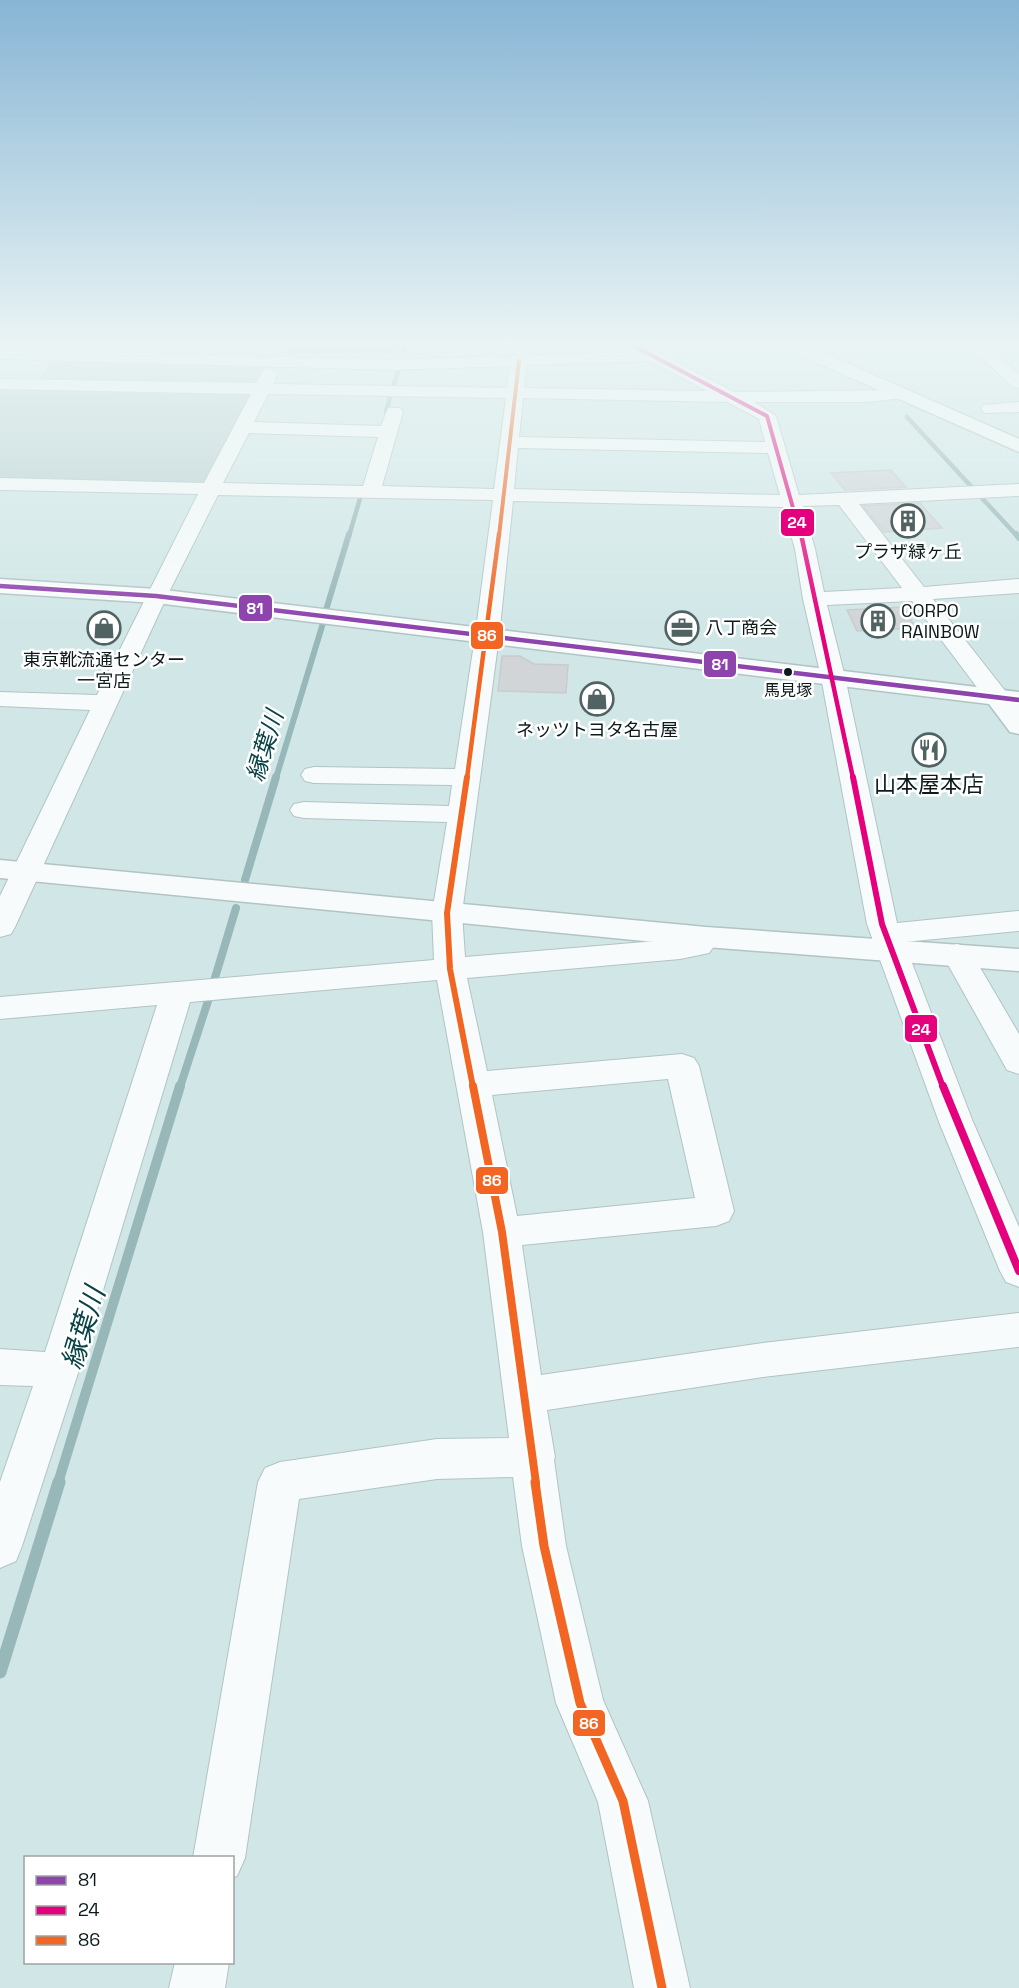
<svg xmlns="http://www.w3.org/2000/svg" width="1019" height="1988" viewBox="0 0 1019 1988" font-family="'Space Grotesk','Noto Sans JP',sans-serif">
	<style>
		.green { fill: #b9d0d1 }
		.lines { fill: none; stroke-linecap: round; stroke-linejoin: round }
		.stream-far4 { stroke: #97b7b8; stroke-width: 4.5 }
		.stream-far3 { stroke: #97b7b8; stroke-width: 6 }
		.stream-far2 { stroke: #97b7b8; stroke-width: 8 }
		.stream-far1 { stroke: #97b7b8; stroke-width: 10 }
		.stream { stroke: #97b7b8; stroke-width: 13 }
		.building { fill: #d1d5d7; stroke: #c8ccce; stroke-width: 1.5 }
		.street-casing { stroke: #b2c3c3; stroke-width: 2 }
		.secondary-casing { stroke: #b2c3c3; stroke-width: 3 }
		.highway-casing { stroke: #b2c3c3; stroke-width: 3 }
		.street { fill: #f8fbfb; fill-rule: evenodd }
		.secondary { fill: #f8fbfb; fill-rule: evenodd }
		.highway { fill: #f8fbfb; fill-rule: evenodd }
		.bus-1-casing { stroke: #fff; stroke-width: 8 }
		.bus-2-far3-casing { stroke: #fff; stroke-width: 6 }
		.bus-2-far2-casing { stroke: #fff; stroke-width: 8 }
		.bus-2-far1-casing { stroke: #fff; stroke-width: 10 }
		.bus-2-casing { stroke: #fff; stroke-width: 12 }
		.bus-3-far4-casing { stroke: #fff; stroke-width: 6 }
		.bus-3-far3-casing { stroke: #fff; stroke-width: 8 }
		.bus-3-far2-casing { stroke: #fff; stroke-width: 10 }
		.bus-3-far1-casing { stroke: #fff; stroke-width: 12 }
		.bus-3-casing { stroke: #fff; stroke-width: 14 }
		.bus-1 { stroke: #8e44ad; stroke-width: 4.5 }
		.bus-2-far3 { stroke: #e5007d; stroke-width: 4 }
		.bus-2-far2 { stroke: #e5007d; stroke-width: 4.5 }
		.bus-2-far1 { stroke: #e5007d; stroke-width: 6 }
		.bus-2 { stroke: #e5007d; stroke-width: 8 }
		.bus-3-far4 { stroke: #f26522; stroke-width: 4 }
		.bus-3-far3 { stroke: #f26522; stroke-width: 4.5 }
		.bus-3-far2 { stroke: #f26522; stroke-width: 6 }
		.bus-3-far1 { stroke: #f26522; stroke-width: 8 }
		.bus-3 { stroke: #f26522; stroke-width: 9 }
		.bus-dot { fill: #0c1a1a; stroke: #fff; stroke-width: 2 }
		.labels { text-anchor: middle; stroke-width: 5; stroke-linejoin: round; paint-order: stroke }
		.far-bus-label { font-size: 16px; fill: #0c1a1a; stroke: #fff }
		.far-poi-label { font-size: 18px; fill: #0c1a1a; stroke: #fff }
		.poi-label { font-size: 22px; fill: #0c1a1a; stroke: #fff }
		.water-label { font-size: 24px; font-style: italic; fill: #084445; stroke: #fff }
		.near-water-label { font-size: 28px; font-style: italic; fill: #084445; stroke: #fff }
		.line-badge { stroke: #fff; stroke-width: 2 }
		.badge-label { font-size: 16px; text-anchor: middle; font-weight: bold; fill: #fff }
	</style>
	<rect width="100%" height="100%" fill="#d1e7e7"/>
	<!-- green -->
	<g class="green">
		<polygon points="285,346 400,346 397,354 282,353"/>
		<polygon points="54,358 271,365 212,486 0,481 0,387 31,388"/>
	</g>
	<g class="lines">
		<!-- stream-far4 -->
		<g class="stream-far4">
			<polyline points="403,352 405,346"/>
			<polyline points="393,388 399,367"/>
			<polyline points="386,412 391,394"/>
			<polyline points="907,417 1017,536"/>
			<polyline points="349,536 361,495"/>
		</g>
		<!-- stream-far3 -->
		<g class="stream-far3">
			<polyline points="1016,534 1019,538"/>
			<polyline points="326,610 349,534"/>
			<polyline points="276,778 323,623"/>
		</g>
		<!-- stream-far2 -->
		<g class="stream-far2">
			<polyline points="245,880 276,777"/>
			<polyline points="214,981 236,908"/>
			<polyline points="180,1087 209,998"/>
		</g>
		<!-- stream-far1 -->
		<polyline class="stream-far1" points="58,1483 180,1086"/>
		<!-- stream -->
		<polyline class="stream" points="0,1672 59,1482"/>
	</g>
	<!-- building -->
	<g class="building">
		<polygon points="891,470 906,487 845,490 831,473"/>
		<polygon points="920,503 942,528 884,532 863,506"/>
		<polygon points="903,607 916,628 857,631 847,610"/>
		<polygon points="502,656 520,656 534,664 568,665 566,693 498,691"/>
	</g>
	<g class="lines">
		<!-- street casing -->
		<g class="street-casing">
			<g id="street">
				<path d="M 626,346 L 646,346 L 734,392 L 905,390 L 908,394 L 905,398 L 866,402 L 754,402 L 776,416 L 799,495 L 1019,484 L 1019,496 L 859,504 L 924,587 L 1019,579 L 1019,593 L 933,599 L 1006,692 L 1009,697 L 1006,702 L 997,704 L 988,702 L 912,601 L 827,605 L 845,677 L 897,923 L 1019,911 L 1019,931 L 904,942 L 973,1122 L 1019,1227 L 1019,1287 L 1006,1282 L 1000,1271 L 939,1122 L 867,924 L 821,677 L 803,599 L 795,549 L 783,507 L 513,501 L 499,637 L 462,913 L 465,957 L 680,939 C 697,936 696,924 717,930 L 721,937 L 709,953 L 680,959 L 467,978 L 487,1071 L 682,1054 L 694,1058 L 699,1066 L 734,1211 L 729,1221 L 716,1226 L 522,1245 L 541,1375 L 763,1343 L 1019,1313 L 1019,1347 L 763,1377 L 547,1410 L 555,1457 L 554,1460 L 566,1546 L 603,1700 L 648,1801 L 690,1988 L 634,1988 L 598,1802 L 556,1703 L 522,1546 L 513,1477 L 437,1479 L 299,1499 L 245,1858 L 237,1876 L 232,1878 L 232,1858 L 193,1858 L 258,1482 L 265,1468 L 280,1462 L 437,1439 L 509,1438 L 483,1232 L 437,980 L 190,1002 L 79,1370 L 22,1546 L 16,1561 L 0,1568 L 0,1482 L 33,1386 L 0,1385 L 0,1349 L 45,1352 L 157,1005 L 0,1019 L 0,997 L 434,960 L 432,913 L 447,822 L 304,818 L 294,816 L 290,810 L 294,804 L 304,802 L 449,806 L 452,785 L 314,783 L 305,781 L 301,775 L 305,769 L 314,767 L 455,769 L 475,637 L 493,500 L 218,495 L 167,596 L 15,927 L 11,934 L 0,937 L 0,896 L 90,710 L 0,706 L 0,692 L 97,695 L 198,494 L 0,490 L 0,478 L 204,483 L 251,394 L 0,389 L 0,379 L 256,383 L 264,369 L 270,368 L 278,373 L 273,384 L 507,388 L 510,366 L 393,370 L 0,359 L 0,349 L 393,360 L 633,352 ZM 650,361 L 707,391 L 524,388 L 527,365 ZM 268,394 L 506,398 L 494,489 L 382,486 L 403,412 L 400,408 L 388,408 L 381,426 L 254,422 ZM 523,398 L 727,402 L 759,419 L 765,442 L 519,437 ZM 249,433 L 378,437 L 363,486 L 223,483 ZM 518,448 L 768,453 L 780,495 L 514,489 ZM 839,505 L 902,588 L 824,592 L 815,549 L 803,506 ZM 668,1079 L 695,1198 L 517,1216 L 492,1095 Z"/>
				<polygon points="969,346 987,346 1019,374 1019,388 1013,387"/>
				<polygon points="1019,402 1019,412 984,413 981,409 984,405"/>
				<polygon points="957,944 968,947 1019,1034 1019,1074 1007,1070 942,954 946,947"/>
				<polygon points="175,1962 229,1962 225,1988 169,1988"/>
			</g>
		</g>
		<!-- secondary casing -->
		<g class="secondary-casing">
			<g id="secondary">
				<polygon points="0,579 156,589 1019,692 1019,734 1010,732 989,704 156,603 0,593"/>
				<polygon points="0,860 706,927 1019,949 1019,971 706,947 0,878"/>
			</g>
		</g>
		<!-- highway casing -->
		<g class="highway-casing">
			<polygon id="highway" points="786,346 808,346 1019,439 1019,452 788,350"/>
		</g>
		<!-- street -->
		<use href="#street" class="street"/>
		<!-- secondary -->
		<use href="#secondary" class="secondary"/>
		<!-- highway -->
		<use href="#highway" class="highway"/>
		<!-- bus-1 casing -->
		<g class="bus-1-casing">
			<polyline id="bus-1" points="0,586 156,596 1019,700"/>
		</g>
		<!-- bus-2-far3 casing -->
		<g class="bus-2-far3-casing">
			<polyline id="bus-2-far3" points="634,346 767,416 801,536"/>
		</g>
		<!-- bus-2-far2 casing -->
		<g class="bus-2-far2-casing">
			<polyline id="bus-2-far2" points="801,534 853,778"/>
		</g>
		<!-- bus-2-far1 casing -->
		<g class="bus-2-far1-casing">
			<polyline id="bus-2-far1" points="853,777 882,924 943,1087"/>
		</g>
		<!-- bus-2 casing -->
		<g class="bus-2-casing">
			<polyline id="bus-2" points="943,1086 1019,1271"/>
		</g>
		<!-- bus-3-far4 casing -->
		<g class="bus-3-far4-casing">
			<polyline id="bus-3-far4" points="499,536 519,361"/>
		</g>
		<!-- bus-3-far3 casing -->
		<g class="bus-3-far3-casing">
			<polyline id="bus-3-far3" points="467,778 499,534"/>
		</g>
		<!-- bus-3-far2 casing -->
		<g class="bus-3-far2-casing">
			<polyline id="bus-3-far2" points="467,777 447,913 450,969 473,1087"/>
		</g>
		<!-- bus-3-far1 casing -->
		<g class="bus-3-far1-casing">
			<polyline id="bus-3-far1" points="473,1086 502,1232 536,1483"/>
		</g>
		<!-- bus-3 casing -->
		<g class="bus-3-casing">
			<polyline id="bus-3" points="535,1482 544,1546 580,1703 623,1801 662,1988"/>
		</g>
		<!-- bus-1 -->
		<use href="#bus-1" class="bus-1"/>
		<!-- bus-2-far3 -->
		<use href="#bus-2-far3" class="bus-2-far3"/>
		<!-- bus-2-far2 -->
		<use href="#bus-2-far2" class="bus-2-far2"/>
		<!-- bus-2-far1 -->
		<use href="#bus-2-far1" class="bus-2-far1"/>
		<!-- bus-2 -->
		<use href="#bus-2" class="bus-2"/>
		<!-- bus-3-far4 -->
		<use href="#bus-3-far4" class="bus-3-far4"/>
		<!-- bus-3-far3 -->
		<use href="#bus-3-far3" class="bus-3-far3"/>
		<!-- bus-3-far2 -->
		<use href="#bus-3-far2" class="bus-3-far2"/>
		<!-- bus-3-far1 -->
		<use href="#bus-3-far1" class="bus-3-far1"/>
		<!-- bus-3 -->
		<use href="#bus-3" class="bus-3"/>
	</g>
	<!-- sky -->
	<linearGradient id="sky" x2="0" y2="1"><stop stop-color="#87b5d5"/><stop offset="0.55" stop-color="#eaf4f4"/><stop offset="1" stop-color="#eaf4f4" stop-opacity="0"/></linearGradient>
	<rect width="1019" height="624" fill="url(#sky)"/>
	<!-- icons -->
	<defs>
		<g id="building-ring" transform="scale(1.725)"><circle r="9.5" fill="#fff" stroke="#516262" stroke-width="1.5"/><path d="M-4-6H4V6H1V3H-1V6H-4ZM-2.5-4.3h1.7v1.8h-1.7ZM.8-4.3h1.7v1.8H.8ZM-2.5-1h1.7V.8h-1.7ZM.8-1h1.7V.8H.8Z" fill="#516262"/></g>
		<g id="shop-ring" transform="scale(1.725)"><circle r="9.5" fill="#fff" stroke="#516262" stroke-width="1.5"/><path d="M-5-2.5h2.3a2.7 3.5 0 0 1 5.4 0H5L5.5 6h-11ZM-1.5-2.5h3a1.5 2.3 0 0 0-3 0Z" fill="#516262"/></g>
		<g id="office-ring" transform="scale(1.725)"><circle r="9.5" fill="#fff" stroke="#516262" stroke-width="1.5"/><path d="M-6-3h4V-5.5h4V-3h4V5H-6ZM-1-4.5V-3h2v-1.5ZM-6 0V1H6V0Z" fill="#516262"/></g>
		<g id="restaurant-ring" transform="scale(1.725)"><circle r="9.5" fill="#fff" stroke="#516262" stroke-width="1.5"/><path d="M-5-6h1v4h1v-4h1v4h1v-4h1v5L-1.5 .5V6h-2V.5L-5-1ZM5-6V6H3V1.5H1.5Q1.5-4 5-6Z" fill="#516262"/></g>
	</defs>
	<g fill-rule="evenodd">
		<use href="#building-ring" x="908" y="521"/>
		<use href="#building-ring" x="878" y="621"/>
		<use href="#shop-ring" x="104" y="628"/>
		<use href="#office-ring" x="682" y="628"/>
		<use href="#shop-ring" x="597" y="699"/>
		<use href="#restaurant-ring" x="929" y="750"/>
	</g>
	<!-- markers -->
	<circle class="bus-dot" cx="788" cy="672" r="5"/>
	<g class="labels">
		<!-- far-bus labels -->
		<g class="far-bus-label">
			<text x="788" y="696">馬見塚</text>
		</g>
		<!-- far-poi labels -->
		<g class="far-poi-label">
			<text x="908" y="558">プラザ緑ヶ丘</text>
			<text x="901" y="617" text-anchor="start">CORPO<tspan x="901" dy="21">RAINBOW</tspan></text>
			<text x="705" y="634" text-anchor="start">八丁商会</text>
			<text x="104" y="666">東京靴流通センター<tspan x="104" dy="21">一宮店</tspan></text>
			<text x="597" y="736">ネッツトヨタ名古屋</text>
		</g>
		<!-- poi labels -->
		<g class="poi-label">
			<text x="929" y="792">山本屋本店</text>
		</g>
		<!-- water labels -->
		<g class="water-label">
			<text transform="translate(265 746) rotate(-73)" y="8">縁葉川</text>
		</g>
		<!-- near-water labels -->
		<g class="near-water-label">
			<text transform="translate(83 1328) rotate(-73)" y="10">縁葉川</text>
		</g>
	</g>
	<g class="line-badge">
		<rect x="780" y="508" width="35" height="29" rx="6" fill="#e5007d"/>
		<rect x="238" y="594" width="35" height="28" rx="6" fill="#8e44ad"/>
		<rect x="470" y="621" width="34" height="29" rx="6" fill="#f26522"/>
		<rect x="703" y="650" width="34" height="28" rx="6" fill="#8e44ad"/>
		<rect x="904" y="1014" width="34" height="29" rx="6" fill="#e5007d"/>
		<rect x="475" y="1166" width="34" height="29" rx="6" fill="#f26522"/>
		<rect x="572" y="1709" width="34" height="28" rx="6" fill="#f26522"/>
	</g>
	<g class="badge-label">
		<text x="797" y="528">24</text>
		<text x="255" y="614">81</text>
		<text x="487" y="641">86</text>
		<text x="720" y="670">81</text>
		<text x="921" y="1035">24</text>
		<text x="492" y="1186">86</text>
		<text x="589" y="1729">86</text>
	</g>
	<!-- legend -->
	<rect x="24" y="1856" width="210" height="108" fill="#ffffff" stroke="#9ea3a3" stroke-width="1.5"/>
	<rect x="36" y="1876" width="30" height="9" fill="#8e44ad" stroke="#9ea3a3" stroke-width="1.5"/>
	<text x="78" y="1886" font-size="18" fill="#0c1a1a">81</text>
	<rect x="36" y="1906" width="30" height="9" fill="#e5007d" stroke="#9ea3a3" stroke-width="1.5"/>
	<text x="78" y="1916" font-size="18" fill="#0c1a1a">24</text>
	<rect x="36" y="1936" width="30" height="9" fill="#f26522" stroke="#9ea3a3" stroke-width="1.5"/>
	<text x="78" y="1946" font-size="18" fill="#0c1a1a">86</text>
</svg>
